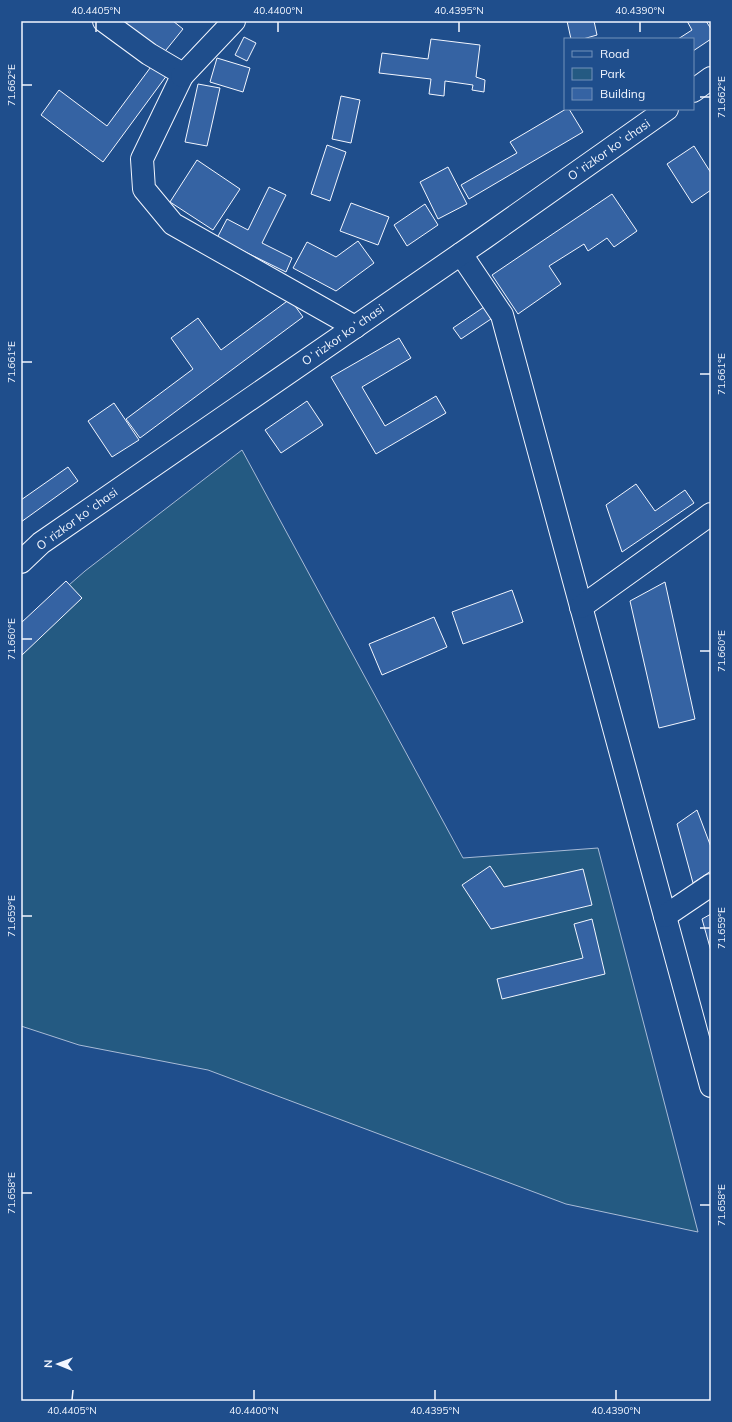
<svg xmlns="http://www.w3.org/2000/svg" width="732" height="1422" viewBox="0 0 732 1422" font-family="Mulish,sans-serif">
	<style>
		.green { fill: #245a82; stroke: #a8bbd7 }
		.building { fill: #3563a3; stroke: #f2f6ff }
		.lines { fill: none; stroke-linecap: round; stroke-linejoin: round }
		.minor-casing { stroke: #f2f6ff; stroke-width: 24 }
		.major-casing { stroke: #f2f6ff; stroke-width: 24 }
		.minor { stroke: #1f4e8c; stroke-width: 22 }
		.major { stroke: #1f4e8c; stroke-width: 22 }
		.ticks { fill: none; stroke: #f2f6ff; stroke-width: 1.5 }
		.labels { text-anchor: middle; stroke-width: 3; stroke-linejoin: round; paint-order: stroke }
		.street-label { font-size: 12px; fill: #f2f6ff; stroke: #1f4e8c }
		.neatline { fill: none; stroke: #f2f6ff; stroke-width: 1.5 }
		.ticks-label { font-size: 10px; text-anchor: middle; fill: #f2f6ff }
	</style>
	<rect width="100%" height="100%" fill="#1f4e8c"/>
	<!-- green -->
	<polygon class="green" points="242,450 463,858 598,848 698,1232 566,1204 208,1070 79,1045 21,1026 21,627 85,571"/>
	<!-- building -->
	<g class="building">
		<polygon points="122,21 173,21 183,29 162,55"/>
		<polygon points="567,21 594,21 597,35 583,39 571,39"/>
		<polygon points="687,21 706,21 711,29 711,39 693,51 693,39 678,39 692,30"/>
		<polygon points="244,37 256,43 247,61 235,55"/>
		<polygon points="431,39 480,45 476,77 485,80 484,92 472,90 473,85 445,81 444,96 429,94 431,79 379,73 382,53 428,59"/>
		<polygon points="217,58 250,68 243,92 210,82"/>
		<polygon points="156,60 170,71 103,162 41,115 59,90 107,126"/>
		<polygon points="198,84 220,88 207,146 185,142"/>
		<polygon points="341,96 360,100 351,143 332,139"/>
		<polygon points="566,109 569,109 583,132 469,199 461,185 517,153 510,142"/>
		<polygon points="327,145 346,152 330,201 311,194"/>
		<polygon points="694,146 711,173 711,190 692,203 667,164"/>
		<polygon points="197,160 240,189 213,230 170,202"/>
		<polygon points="448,167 467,204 438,219 420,182"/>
		<polygon points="269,187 286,195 262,243 292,258 286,272 217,238 227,219 248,230"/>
		<polygon points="612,194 637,231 614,247 607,238 588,251 584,244 549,266 561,284 518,314 492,275"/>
		<polygon points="351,203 389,217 378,245 340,231"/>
		<polygon points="425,204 438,225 407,246 394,225"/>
		<polygon points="358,241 374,263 336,291 293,268 307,242 336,257"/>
		<polygon points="290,299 303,317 140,438 126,419 193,369 171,338 198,318 221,350"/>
		<polygon points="484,307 491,319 461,339 453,328"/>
		<polygon points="399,338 411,358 362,387 385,426 436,396 446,413 376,454 331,377"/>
		<polygon points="307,401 323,425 281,453 265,430"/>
		<polygon points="114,403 139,440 112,457 88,421"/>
		<polygon points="68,467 78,481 21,522 21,500"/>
		<polygon points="636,484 655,511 685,490 694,503 622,552 606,505"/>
		<polygon points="66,581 82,598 21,656 21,623"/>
		<polygon points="665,582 695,719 659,728 630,601"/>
		<polygon points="512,590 523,622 463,644 452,612"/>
		<polygon points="434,617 447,647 382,675 369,644"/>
		<polygon points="697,810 711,847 711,871 693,883 677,824"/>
		<polygon points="490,866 504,887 583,869 592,905 491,929 462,885"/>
		<polygon points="711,914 711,951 702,919"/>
		<polygon points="592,919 605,974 502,999 497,979 583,958 574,924"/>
	</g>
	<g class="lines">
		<!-- minor casing -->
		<g class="minor-casing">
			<g id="minor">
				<polyline points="104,21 149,54 183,74 142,159 144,189 173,224 355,327"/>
				<polyline points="182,76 234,21"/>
				<polyline points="461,254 502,315 711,1086"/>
				<polyline points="581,607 711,514"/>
				<polyline points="665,916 711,885"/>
			</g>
		</g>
		<!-- major casing -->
		<g class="major-casing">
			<g id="major">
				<polyline points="693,91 711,78"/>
				<polyline points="21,562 41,543 484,238 667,109"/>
			</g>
		</g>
		<!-- minor -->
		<use href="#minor" class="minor"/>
		<!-- major -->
		<use href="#major" class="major"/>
	</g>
	<!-- ticks -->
	<path class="ticks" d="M 96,32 L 96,22M 278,32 L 278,22M 459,32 L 459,22M 640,32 L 640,22M 22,85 L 32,85M 700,97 L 710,97M 22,362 L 32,362M 700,374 L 710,374M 22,639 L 32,639M 700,651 L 710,651M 22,916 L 32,916M 700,928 L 710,928M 22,1193 L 32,1193M 700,1205 L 710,1205M 72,1400 L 73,1390M 254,1400 L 254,1390M 435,1400 L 435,1390M 616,1400 L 616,1390"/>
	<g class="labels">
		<!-- street labels -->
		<g class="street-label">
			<text transform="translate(609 150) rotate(-35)" y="4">Oʻrizkor koʻchasi</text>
			<text transform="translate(343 335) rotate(-35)" y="4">Oʻrizkor koʻchasi</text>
			<text transform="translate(77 519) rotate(-36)" y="4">Oʻrizkor koʻchasi</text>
		</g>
	</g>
	<!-- border -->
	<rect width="732" height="1422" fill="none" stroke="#1f4e8c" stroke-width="44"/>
	<!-- legend -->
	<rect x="564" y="38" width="130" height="72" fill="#1f4e8c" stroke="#7391ba"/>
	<rect x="572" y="51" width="20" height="6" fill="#1f4e8c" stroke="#7391ba"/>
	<text x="600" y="58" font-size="12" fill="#f2f6ff">Road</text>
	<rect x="572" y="68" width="20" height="12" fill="#245a82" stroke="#7391ba"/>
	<text x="600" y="78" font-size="12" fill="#f2f6ff">Park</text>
	<rect x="572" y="88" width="20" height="12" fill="#3563a3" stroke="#7391ba"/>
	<text x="600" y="98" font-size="12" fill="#f2f6ff">Building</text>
	<!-- north arrow -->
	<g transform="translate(58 1364) rotate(271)" stroke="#1f4e8c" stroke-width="3" paint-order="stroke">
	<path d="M0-3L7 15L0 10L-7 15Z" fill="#f2f6ff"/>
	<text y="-6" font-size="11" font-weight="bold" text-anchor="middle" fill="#f2f6ff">N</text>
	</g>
	<rect x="22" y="22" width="688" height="1378" class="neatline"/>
	<g class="ticks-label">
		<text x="96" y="14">40.4405°N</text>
		<text x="278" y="14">40.4400°N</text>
		<text x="459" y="14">40.4395°N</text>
		<text x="640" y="14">40.4390°N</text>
		<text transform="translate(11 85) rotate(-90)" y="4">71.662°E</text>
		<text transform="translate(721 97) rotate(-90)" y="4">71.662°E</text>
		<text transform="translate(11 362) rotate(-90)" y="4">71.661°E</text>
		<text transform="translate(721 374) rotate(-90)" y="4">71.661°E</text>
		<text transform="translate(11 639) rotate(-90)" y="4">71.660°E</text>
		<text transform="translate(721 651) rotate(-90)" y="4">71.660°E</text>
		<text transform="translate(11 916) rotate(-90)" y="4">71.659°E</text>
		<text transform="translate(721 928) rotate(-90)" y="4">71.659°E</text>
		<text transform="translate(11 1193) rotate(-90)" y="4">71.658°E</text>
		<text transform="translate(721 1205) rotate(-90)" y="4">71.658°E</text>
		<text x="72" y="1414">40.4405°N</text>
		<text x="254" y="1414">40.4400°N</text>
		<text x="435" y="1414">40.4395°N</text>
		<text x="616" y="1414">40.4390°N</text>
	</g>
</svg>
